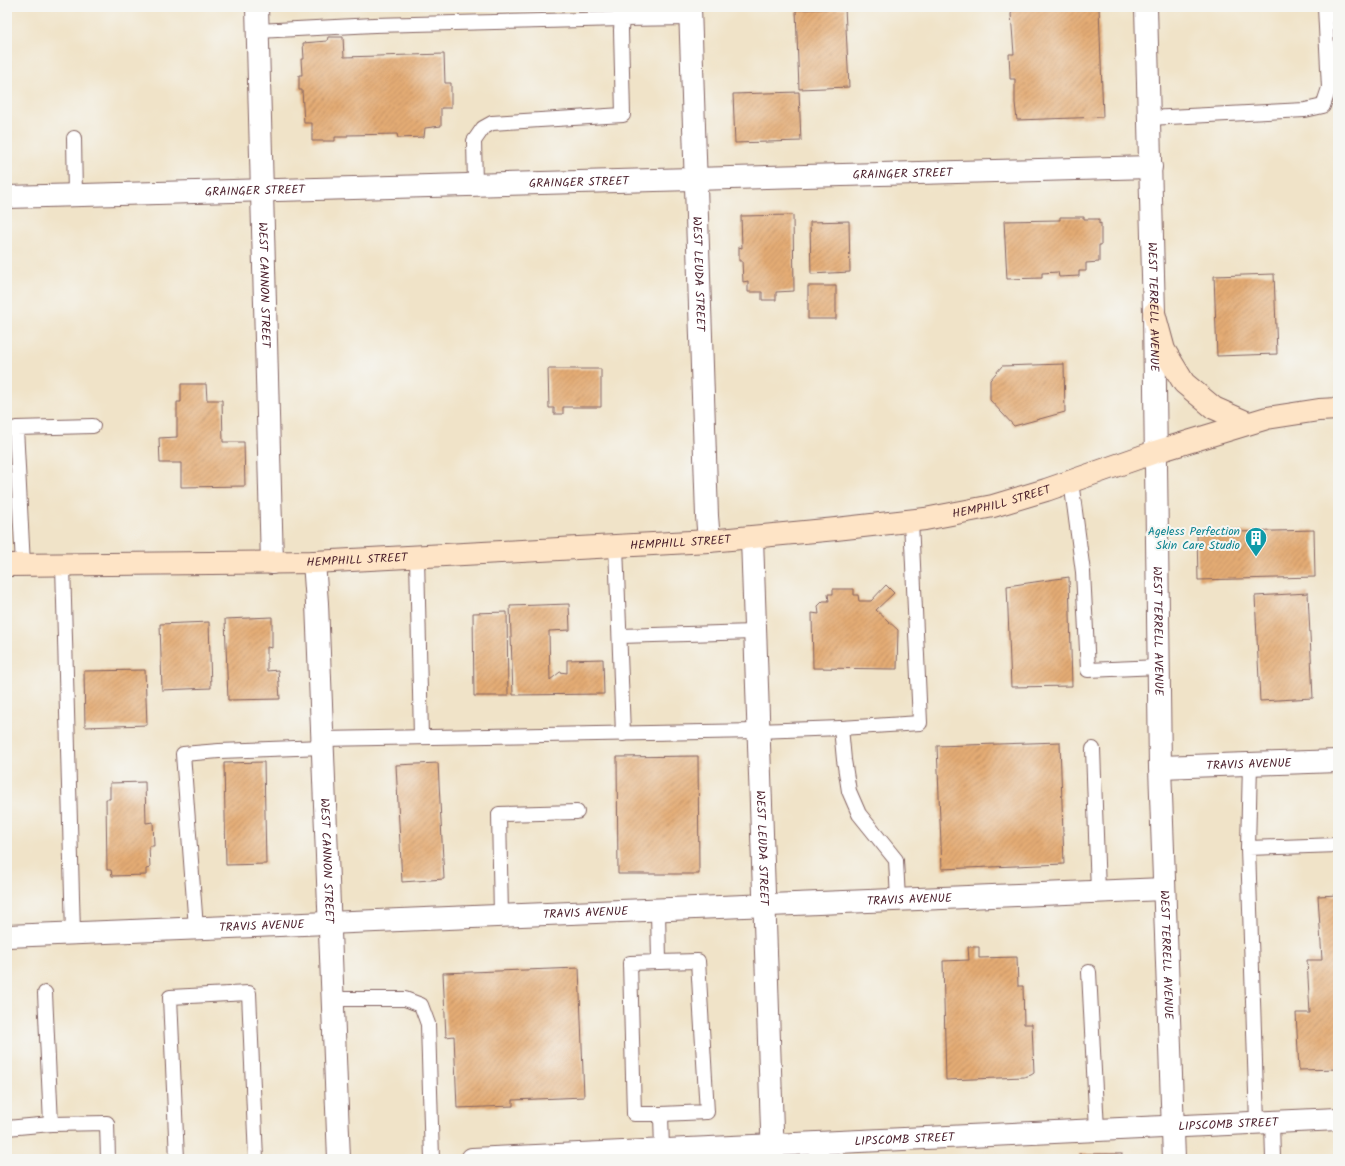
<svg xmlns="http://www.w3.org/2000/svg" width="1345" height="1166" viewBox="0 0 1345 1166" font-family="Kalam,sans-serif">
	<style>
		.building { fill: url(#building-hatch) }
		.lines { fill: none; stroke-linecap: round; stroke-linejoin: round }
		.lane-casing { stroke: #846462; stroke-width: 16 }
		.street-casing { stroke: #846462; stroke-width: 24 }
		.secondary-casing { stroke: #846462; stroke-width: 24 }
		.lane { stroke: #fff; stroke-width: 14 }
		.street { stroke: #fff; stroke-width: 22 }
		.secondary { stroke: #fee4c6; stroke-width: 22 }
		.labels { text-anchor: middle; stroke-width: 4; stroke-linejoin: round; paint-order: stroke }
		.street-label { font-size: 12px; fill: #4a1f2b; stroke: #f6f6f2 }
		.culture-label { font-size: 12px; fill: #0d838f; stroke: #f6f6f2; text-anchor: end }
	</style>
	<defs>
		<pattern id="building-hatch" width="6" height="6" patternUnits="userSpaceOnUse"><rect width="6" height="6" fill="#e4ac74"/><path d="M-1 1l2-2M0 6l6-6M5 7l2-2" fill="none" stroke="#bb8b5f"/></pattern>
	</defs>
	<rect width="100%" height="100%" fill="#f6f6f2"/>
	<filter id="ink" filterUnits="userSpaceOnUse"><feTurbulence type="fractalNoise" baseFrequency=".025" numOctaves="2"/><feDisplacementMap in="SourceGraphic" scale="8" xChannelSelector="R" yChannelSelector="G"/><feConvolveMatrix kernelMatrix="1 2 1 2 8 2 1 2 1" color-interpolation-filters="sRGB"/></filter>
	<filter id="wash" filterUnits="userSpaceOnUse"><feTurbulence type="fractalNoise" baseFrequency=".012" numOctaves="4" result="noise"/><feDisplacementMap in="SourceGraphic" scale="16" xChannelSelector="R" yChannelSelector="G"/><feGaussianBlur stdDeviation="0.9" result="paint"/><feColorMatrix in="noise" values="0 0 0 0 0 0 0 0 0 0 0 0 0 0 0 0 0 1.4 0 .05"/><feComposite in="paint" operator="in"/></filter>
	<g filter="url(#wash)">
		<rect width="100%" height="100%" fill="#f0e3c8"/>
		<g id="blocks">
			<!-- building -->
			<g class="building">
				<polygon points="1057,7 1099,7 1103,117 1017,120 1015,103 1015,79 1010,79 1010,74 1009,54 1014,54 1011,14 1013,9"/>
				<polygon points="845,8 849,87 799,89 796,10"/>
				<polygon points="328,37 343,37 344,57 444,54 445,83 451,83 451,108 441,108 441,126 425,128 424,137 398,138 397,134 347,135 347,137 335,137 335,141 312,141 312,123 304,123 302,90 299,90 299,75 302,75 301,59 304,59 303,43 327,41"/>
				<polygon points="799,92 801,141 735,143 733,94"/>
				<polygon points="793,215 794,291 776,292 776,300 762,300 762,292 748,292 748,281 743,282 742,261 739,261 739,247 742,248 741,216"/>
				<polygon points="1060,217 1084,217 1084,219 1099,219 1099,224 1101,223 1101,245 1099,245 1099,262 1086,263 1086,271 1079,271 1079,276 1059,277 1058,272 1042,273 1042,278 1007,279 1004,221 1060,220"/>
				<polygon points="849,221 850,272 811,274 810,222"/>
				<polygon points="1274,274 1277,354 1217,356 1214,276"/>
				<rect x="808" y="286" width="28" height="33"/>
				<polygon points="1064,364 1065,412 1014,426 990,400 990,380 1002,366"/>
				<polygon points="548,369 601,369 601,407 563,407 563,414 554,414 554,408 549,408"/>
				<polygon points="181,384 206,384 207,400 222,400 223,442 244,442 245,486 181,487 181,463 160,463 159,438 177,437 177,402 181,402"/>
				<polygon points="1314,530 1315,577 1198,580 1197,533"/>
				<polygon points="1069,577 1072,686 1011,687 1007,586"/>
				<polygon points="886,585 894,593 876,610 898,630 897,669 813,668 812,613 819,614 818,606 823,601 829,601 828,594 833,594 833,589 854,589 854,595 858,595 859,601 871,601"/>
				<polygon points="1308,593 1313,698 1260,701 1255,596"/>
				<polygon points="569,604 570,630 549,631 550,680 560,672 567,673 567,660 603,659 604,694 513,695 510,606"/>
				<polygon points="507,612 508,696 474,696 473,613"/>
				<polygon points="272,617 272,648 267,647 267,671 278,670 280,699 228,700 225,619"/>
				<polygon points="209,622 211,688 162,690 160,624"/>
				<polygon points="145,670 147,725 85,727 84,671"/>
				<polygon points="1060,742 1064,864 942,869 937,746"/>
				<polygon points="698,756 699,874 618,874 617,757"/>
				<polygon points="264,762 266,864 226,865 224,763"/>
				<polygon points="438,763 444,879 402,882 396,765"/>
				<polygon points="145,782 146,823 153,822 154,846 149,846 150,868 146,869 146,875 112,876 111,870 107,870 106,799 110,799 110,783"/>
				<polygon points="1338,895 1338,1069 1299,1070 1296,1013 1310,1013 1307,960 1322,960 1318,896"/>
				<polygon points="968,947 979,947 979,958 1017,957 1018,986 1023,986 1024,1024 1032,1024 1034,1073 1031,1075 1024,1077 946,1080 943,961 969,960"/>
				<polygon points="579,968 584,1097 513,1100 513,1106 457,1108 454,1036 446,1037 443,973"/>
				<rect x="1079" y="1154" width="43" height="5"/>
			</g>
		</g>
	</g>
	<g filter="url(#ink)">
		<use href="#blocks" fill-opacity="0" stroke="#846462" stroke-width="1"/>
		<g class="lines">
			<!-- lane casing -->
			<g class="lane-casing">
				<g id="lane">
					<polyline points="258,31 374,25 622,19"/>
					<polyline points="1149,118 1305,110 1323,106 1329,88 1325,7"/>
					<polyline points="74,138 75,196"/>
					<polyline points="475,184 474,141 483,128 492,123 623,115 621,30 622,19 691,18"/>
					<polyline points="1071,481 1083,572 1088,670 1159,667"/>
					<polyline points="616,546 623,734"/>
					<polyline points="417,557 421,737"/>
					<polyline points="23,565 16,428 93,426"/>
					<polyline points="63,565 73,933"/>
					<polyline points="620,636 754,632"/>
					<polyline points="841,728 920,723 911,520"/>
					<polyline points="322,739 757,731 841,728 844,760 849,791 859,814 896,860 898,900"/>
					<polyline points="1093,749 1098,892"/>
					<polyline points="1248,848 1250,763"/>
					<polyline points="658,910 659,962 630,963 634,1114 661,1114 662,1150"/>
					<polyline points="501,916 499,814 577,812"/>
					<polyline points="196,928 183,754 219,751 323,747"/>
					<polyline points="659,962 698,961 707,1112 661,1114"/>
					<polyline points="1089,972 1097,1130"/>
					<polyline points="45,993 51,1124"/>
					<polyline points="333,999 405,999 421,1005 428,1024 432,1159"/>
					<polyline points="1272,1122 1273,1159"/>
					<polyline points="1257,1123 1248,848 1338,845"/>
					<polyline points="7,1128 51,1124 107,1123 108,1159"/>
					<polyline points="177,1159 170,997 249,993 256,1159"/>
				</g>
			</g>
			<!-- street casing -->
			<g class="street-casing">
				<g id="street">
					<path id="s1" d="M 257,7 L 272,563"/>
					<path id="s2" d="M 690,7 L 707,516 L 709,541"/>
					<path id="s3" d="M 1146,7 L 1154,313 L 1160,767 L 1174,1159"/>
					<path id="s4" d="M 7,197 L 1151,167"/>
					<path id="s5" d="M 752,538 L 773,1159"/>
					<path id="s6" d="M 314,562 L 317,603 L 339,1159"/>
					<path id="s7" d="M 1160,767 L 1338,761"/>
					<path id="s8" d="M 7,936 L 1164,889"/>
					<path id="s9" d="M 472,1159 L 1338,1119"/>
				</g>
			</g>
			<!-- secondary casing -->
			<g class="secondary-casing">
				<g id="secondary">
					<polyline points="1154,313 1164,350 1184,383 1214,408 1248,423"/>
					<path id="s10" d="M 7,565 L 314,562 L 709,541 L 836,529 L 925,519 L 993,506 L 1046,490 L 1155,452 L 1267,418 L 1319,410 L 1338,409"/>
				</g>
			</g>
			<!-- lane -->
			<use href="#lane" class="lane"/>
			<!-- street -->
			<use href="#street" class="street"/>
			<!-- secondary -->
			<use href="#secondary" class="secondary"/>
		</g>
	</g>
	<!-- icons -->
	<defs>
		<g id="building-pin" transform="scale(1.15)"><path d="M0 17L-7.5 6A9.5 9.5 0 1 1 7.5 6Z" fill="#0f9aa8" stroke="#f6f6f2"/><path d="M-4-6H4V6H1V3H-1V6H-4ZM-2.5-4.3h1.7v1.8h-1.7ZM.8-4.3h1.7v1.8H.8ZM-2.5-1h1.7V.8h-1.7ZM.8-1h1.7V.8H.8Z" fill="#fff"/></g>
	</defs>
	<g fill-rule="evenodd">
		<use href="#building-pin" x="1256" y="538"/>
	</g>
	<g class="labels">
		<!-- street labels -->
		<g class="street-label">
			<text dy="4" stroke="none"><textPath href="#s4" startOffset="896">GRAINGER STREET</textPath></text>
			<text dy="4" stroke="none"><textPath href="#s4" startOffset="572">GRAINGER STREET</textPath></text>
			<text dy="4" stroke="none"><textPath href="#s4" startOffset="248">GRAINGER STREET</textPath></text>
			<text dy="4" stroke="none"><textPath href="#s2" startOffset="267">WEST LEUDA STREET</textPath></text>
			<text dy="4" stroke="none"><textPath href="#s1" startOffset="278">WEST CANNON STREET</textPath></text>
			<text dy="4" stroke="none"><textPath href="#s3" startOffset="300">WEST TERRELL AVENUE</textPath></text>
			<text dy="4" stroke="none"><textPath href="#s10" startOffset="998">HEMPHILL STREET</textPath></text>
			<text dy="4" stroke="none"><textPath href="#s10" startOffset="674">HEMPHILL STREET</textPath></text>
			<text dy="4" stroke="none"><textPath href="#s10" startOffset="350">HEMPHILL STREET</textPath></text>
			<text dy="4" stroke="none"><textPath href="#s3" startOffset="624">WEST TERRELL AVENUE</textPath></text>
			<text dy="4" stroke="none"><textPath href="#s7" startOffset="89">TRAVIS AVENUE</textPath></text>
			<text dy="4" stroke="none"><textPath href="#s5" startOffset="310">WEST LEUDA STREET</textPath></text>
			<text dy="4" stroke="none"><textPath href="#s6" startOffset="299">WEST CANNON STREET</textPath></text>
			<text dy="4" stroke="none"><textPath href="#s8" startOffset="903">TRAVIS AVENUE</textPath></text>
			<text dy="4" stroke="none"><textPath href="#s8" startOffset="579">TRAVIS AVENUE</textPath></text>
			<text dy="4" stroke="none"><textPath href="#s8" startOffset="255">TRAVIS AVENUE</textPath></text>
			<text dy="4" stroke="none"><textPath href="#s3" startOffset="948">WEST TERRELL AVENUE</textPath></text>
			<text dy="4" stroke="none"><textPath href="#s9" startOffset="757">LIPSCOMB STREET</textPath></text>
			<text dy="4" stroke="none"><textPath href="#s9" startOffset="433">LIPSCOMB STREET</textPath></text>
		</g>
		<!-- culture labels -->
		<g class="culture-label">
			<text x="1240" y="535">Ageless Perfection<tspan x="1240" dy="14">Skin Care Studio</tspan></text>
		</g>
	</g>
	<!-- margin -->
	<rect width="1345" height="1166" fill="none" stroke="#f6f6f2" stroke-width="24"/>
</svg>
